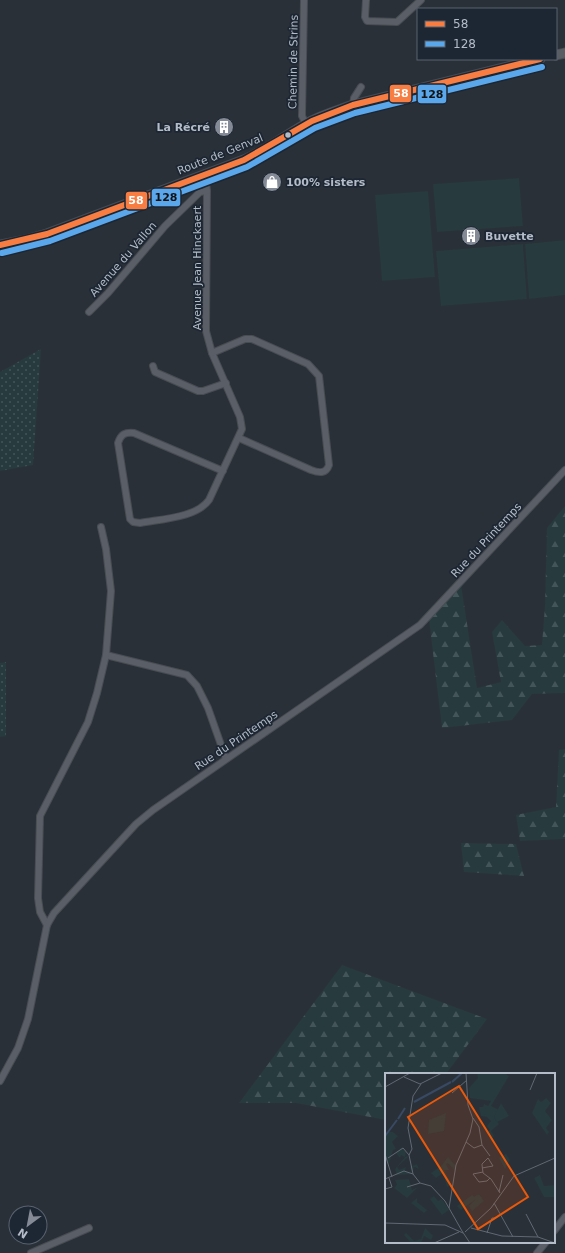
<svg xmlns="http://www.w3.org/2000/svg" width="565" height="1253" viewBox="0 0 565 1253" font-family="'DejaVu Sans',sans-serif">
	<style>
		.green { fill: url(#green-dots) }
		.forest { fill: url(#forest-firs) }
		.pitch { fill: #273a3e }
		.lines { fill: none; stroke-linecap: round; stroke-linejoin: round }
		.minor-casing { stroke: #484c53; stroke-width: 8 }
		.secondary-casing { stroke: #484c53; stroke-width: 11 }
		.minor { stroke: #5a5e66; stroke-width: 6 }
		.secondary { stroke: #595d64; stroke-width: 9 }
		.bus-1-casing { stroke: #1d2633; stroke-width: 9 }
		.bus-2-casing { stroke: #1d2633; stroke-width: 9 }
		.bus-1 { stroke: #f77d43; stroke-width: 6 }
		.bus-2 { stroke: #5aa8eb; stroke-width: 6 }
		.bus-dot { fill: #b4bcc9; stroke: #1d2633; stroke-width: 1.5 }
		.labels { text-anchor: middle; stroke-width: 3.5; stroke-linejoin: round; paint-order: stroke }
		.street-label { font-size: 11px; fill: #b4bcc9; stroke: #1d2633 }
		.poi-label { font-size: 11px; font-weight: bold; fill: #b4bcc9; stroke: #1d2633; text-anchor: start }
		.inset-river { fill: none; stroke: #384963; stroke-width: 2 }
		.inset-road { fill: none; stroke: #616872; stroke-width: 1 }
		.view { fill: #e8590c; fill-opacity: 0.15; stroke: #e8590c; stroke-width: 2 }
		.inset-edge { fill: none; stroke: #b4bcc9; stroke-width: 2 }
		.line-badge { stroke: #1d2633; stroke-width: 1.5 }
		.badge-label { font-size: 11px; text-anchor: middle; font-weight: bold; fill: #fff }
		.pale-badge-label { font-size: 11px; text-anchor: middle; font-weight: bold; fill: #111 }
	</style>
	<defs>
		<pattern id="green-dots" width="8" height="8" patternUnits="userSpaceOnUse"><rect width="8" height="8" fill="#273a3e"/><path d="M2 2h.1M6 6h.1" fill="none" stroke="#445559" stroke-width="1.8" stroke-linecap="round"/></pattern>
		<pattern id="forest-firs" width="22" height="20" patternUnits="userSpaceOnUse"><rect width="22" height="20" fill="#273a3e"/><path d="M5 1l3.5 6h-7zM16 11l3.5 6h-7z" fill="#445559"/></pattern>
	</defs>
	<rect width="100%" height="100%" fill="#2a3038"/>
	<!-- green -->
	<g class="green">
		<polygon points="41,349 33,465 0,471 0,372"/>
		<polygon points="6,662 6,736 0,737 0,663"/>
	</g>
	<!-- forest -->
	<g class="forest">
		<polygon points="565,506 565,693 532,694 512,720 442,728 429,619 461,585 477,688 501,682 492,632 502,620 525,646 542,645 545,606 547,528"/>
		<polygon points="565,749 565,839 520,841 516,815 556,807 559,750"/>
		<polygon points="461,843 516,844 524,876 464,872"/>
		<polygon points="342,965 487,1019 446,1074 386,1074 386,1120 296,1103 239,1103"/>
	</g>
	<!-- pitch -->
	<g class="pitch">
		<polygon points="519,178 523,226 437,232 433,184"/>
		<polygon points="428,191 435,277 382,281 375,195"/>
		<polygon points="565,240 565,295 529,299 525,244"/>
		<polygon points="523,244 527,299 441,306 436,251"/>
	</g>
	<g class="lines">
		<!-- minor casing -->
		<g class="minor-casing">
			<g id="minor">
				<polyline points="304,0 302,116 306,124"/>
				<polyline points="366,0 365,17 367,21 397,22 421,0"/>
				<polyline points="353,105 354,98 361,87"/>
				<path d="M 205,174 L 207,191 L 206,331 L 212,353 L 240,417 L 242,429 L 209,500 C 196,518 161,519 140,523 L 133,522 L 130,519 L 118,443 C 121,434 125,432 134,433 L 223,471"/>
				<polyline points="89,312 108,293 165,226 200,192 207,191"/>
				<path d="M 212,353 L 245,339 L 252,339 L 308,364 L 319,376 L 329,465 C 326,474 319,473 311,470 L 239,438"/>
				<polyline points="153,366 155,372 198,391 203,391 226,383"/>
				<polyline points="106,655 187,675 197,686 208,708 226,759"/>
				<polyline points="47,925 40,912 38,898 40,816 88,722 97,693 106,655 111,591 106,549 101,527"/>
				<polyline points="0,1081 18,1048 28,1019 47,925 54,913 136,824 153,810 420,625 565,470"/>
				<polyline points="554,1231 565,1217"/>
				<polyline points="31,1253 89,1228"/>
				<polyline points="537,1253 546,1242"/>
			</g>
		</g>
		<!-- secondary casing -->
		<g class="secondary-casing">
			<g id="secondary">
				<polyline points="556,55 565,53"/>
				<path d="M 0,245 L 26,240 L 47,234 L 244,160 C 266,150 285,136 306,124 C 321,115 337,111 353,105 L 540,59"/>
			</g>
		</g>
		<!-- minor -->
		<use href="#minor" class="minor"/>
		<!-- secondary -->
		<use href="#secondary" class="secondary"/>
		<!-- bus-1 casing -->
		<g class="bus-1-casing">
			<polyline id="bus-1" points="0,245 47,234 244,160 312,121 353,105 540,59"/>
		</g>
		<!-- bus-2 casing -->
		<g class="bus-2-casing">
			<polyline id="bus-2" points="2,253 50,241 247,167 315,128 355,113 542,67"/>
		</g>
		<!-- bus-1 -->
		<use href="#bus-1" class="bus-1"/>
		<!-- bus-2 -->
		<use href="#bus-2" class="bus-2"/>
	</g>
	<!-- icons -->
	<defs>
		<g id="building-disc" transform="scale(1)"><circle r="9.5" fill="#848b96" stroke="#1d2633"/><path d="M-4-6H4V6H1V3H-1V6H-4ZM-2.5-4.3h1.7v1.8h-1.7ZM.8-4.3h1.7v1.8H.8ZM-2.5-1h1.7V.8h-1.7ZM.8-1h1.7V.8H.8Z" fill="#fff"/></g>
		<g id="shop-disc" transform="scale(1)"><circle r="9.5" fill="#848b96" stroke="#1d2633"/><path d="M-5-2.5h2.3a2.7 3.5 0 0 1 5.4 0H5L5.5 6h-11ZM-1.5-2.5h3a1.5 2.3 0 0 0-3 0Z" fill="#fff"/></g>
	</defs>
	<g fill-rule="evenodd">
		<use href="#building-disc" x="224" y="127"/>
		<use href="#shop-disc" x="272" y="182"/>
		<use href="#building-disc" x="471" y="236"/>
	</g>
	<!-- markers -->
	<circle class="bus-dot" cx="288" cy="135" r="3.5"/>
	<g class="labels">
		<!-- street labels -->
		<g class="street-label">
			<text transform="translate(293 62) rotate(-89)" y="4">Chemin de Strins</text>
			<text transform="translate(220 154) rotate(-22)" y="4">Route de Genval</text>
			<text transform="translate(123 259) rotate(-49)" y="4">Avenue du Vallon</text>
			<text transform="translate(197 268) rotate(-90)" y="4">Avenue Jean Hinckaert</text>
			<text transform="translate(486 540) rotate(-47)" y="4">Rue du Printemps</text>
			<text transform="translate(236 740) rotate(-34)" y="4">Rue du Printemps</text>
		</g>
		<!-- poi labels -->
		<g class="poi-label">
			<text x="210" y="131" text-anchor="end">La Récré</text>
			<text x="286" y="186">100% sisters</text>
			<text x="485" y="240">Buvette</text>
		</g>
	</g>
	<!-- overview -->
	<g transform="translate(385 1073)">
		<rect width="170" height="170" fill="#2a3038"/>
		<path d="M 92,0 L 119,0 L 124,3 L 106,33 L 114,37 L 109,44 L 114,51 L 106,58 L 109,63 L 106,66 L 102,59 L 105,57 L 102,53 L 106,48 L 102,44 L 96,43 L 94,34 L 98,34 L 99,31 L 103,33 L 106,28 L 85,25 L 84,15 L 93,5 ZM 121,81 L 125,87 L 120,96 L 114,85 Z" fill="#273a3e"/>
		<path d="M 161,25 L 166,30 L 160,38 L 167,47 L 161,55 L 164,59 L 162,62 L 147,40 L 153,26 L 156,29 ZM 116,30 L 124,43 L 112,49 L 109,44 ZM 61,40 L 59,58 L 43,61 L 44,47 ZM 3,59 L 8,59 L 13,63 L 7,69 L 11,76 L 8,77 L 4,91 L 0,86 L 0,62 ZM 16,75 L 21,79 L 20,84 L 24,83 L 12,94 L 14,97 L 21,94 L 20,98 L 27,101 L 25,94 L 32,91 L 34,96 L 29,94 L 27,101 L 12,102 L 10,96 L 20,84 L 16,82 L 15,85 L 11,80 ZM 63,84 L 71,93 L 70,98 L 63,90 L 61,91 L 64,97 L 59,97 L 65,108 L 64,113 L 62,114 L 58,100 L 51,105 L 46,100 L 57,92 ZM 155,102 L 159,113 L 170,112 L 170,124 L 159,124 L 149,105 ZM 24,106 L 27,117 L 33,114 L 22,125 L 9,115 L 12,112 L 10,107 ZM 49,123 L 53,128 L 57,126 L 64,137 L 57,142 L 45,126 ZM 32,125 L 32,129 L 42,137 L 39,140 L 26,130 ZM 40,155 L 48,163 L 46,167 L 39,163 L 36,170 L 26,170 L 19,162 L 21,160 L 29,168 L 36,166 Z" fill="#273a3e"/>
		<path d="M 94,121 L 99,128 L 87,138 L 84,133 L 91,126 L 76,137 L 72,133 L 87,122 L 89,124 Z" fill="#273a3e"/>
		<path class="inset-river" d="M 67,9 L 77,0M 29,29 L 66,9M 13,46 L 20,35M 0,63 L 12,47"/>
		<path class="inset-road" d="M 19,4 L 35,11 L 57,0M 0,14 L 25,0M 145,17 L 152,0M 67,20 L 82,7M 88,45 L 94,54 L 97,72 L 105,83M 81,69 L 89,75 L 97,72M 0,81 L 7,104M 24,82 L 27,76 L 23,55 L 28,23 L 36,11M 3,85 L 18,75 L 24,82 L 28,101M 97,95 L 108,93 L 103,85 L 97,91 L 97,92 L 98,100 L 106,106 L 115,120M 98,99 L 88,101 L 94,109 L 102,108 L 105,105M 0,106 L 19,98 L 28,101 L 35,110M 22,114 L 35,110 L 46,113 L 60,128 L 77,158M 0,116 L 7,114 L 4,105M 114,119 L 118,102M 109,130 L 128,164M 64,135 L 71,92 L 85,60 L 88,46 L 83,32 L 81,0M 141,141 L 153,164M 0,150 L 60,152 L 78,160M 86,155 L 117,163 L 153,164 L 170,170M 77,158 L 85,170M 80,159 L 106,135 L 129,103 L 170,85M 102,160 L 107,145 L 111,145M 49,170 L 74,159"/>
		<path class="view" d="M 74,13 L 143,124 L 93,156 L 23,44 Z"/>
		<rect width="170" height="170" class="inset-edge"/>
	</g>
	<g class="line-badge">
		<rect x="389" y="84" width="23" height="19" rx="4" fill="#f77d43"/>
		<rect x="417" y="84" width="30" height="20" rx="4" fill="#5aa8eb"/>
		<rect x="151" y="188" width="30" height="19" rx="4" fill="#5aa8eb"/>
		<rect x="125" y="191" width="23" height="19" rx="4" fill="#f77d43"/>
	</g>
	<g class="badge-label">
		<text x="401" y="97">58</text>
		<text x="136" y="204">58</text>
	</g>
	<g class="pale-badge-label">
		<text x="432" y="98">128</text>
		<text x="166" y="201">128</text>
	</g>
	<!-- legend -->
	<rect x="417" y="8" width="140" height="52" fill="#1d2633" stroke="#59626f"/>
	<rect x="425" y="21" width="20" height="6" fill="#f77d43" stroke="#59626f"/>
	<text x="453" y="28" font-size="12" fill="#b4bcc9">58</text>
	<rect x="425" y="41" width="20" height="6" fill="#5aa8eb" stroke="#59626f"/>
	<text x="453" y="48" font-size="12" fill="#b4bcc9">128</text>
	<!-- north arrow -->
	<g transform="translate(28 1225) rotate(212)"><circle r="19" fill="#1d2633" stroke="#59626f"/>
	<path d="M0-3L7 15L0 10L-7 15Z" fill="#848b96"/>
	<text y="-6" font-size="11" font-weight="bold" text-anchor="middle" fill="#b4bcc9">N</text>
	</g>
</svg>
